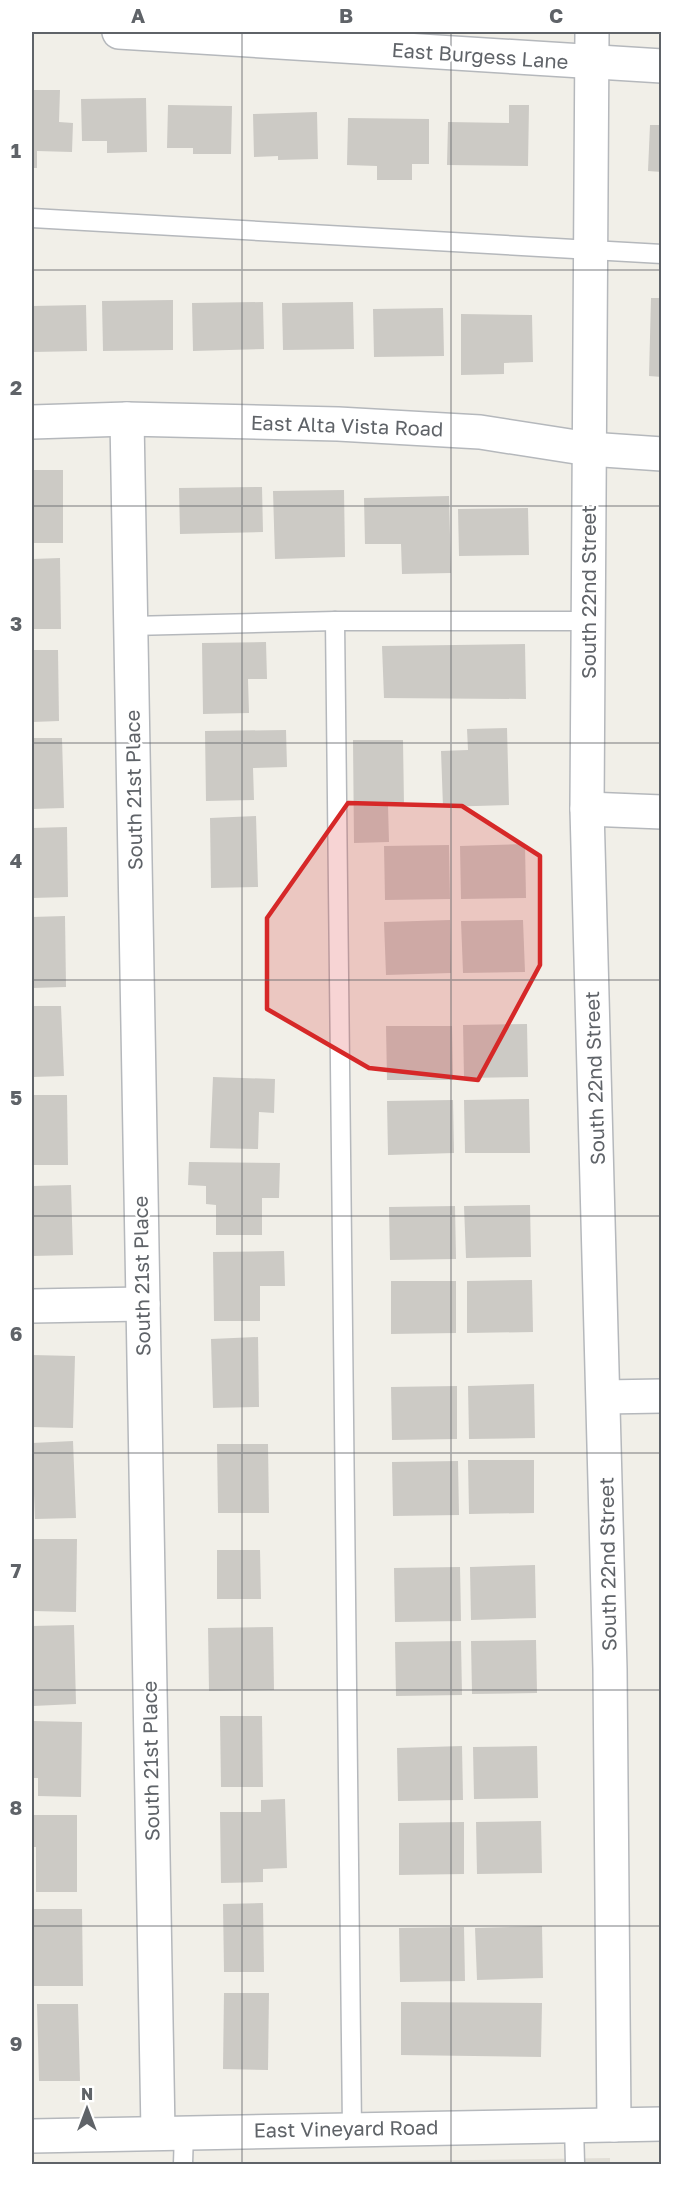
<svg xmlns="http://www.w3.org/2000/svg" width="693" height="2196" viewBox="0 0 693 2196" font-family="'Golos Text',sans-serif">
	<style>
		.education { fill: #e1ded6 }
		.building { fill: #cccac5 }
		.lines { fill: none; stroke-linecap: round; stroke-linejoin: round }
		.service-casing { stroke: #b5b8bc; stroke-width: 21 }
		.minor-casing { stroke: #b5b8bc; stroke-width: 36 }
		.service { stroke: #fff; stroke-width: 18 }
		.minor { stroke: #fff; stroke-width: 33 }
		.marked { fill: #d62828; fill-opacity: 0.2; stroke: #d62828; stroke-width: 4.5; stroke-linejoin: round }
		.grid { fill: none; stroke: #5f6368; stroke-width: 1.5; stroke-opacity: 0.55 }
		.labels { text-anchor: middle; stroke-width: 5; stroke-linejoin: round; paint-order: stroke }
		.street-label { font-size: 20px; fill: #5f6368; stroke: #fff }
		.neatline { fill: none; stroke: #5f6368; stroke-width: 2 }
		.grid-label { font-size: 20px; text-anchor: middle; font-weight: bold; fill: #5f6368 }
	</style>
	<rect width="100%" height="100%" fill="#f1efe8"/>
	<!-- education -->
	<polygon class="education" points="610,2158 610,2164 182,2164"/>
	<!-- building -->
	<g class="building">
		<polygon points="32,90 60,90 59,122 73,123 72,152 37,151 37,168 32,168"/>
		<polygon points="146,98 147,152 107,153 107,141 82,141 81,99"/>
		<polygon points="168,105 232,106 231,154 193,154 193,148 167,148"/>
		<polygon points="509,105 529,105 528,166 447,165 448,122 509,123"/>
		<polygon points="317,112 318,159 278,160 278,156 254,157 253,114"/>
		<polygon points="348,118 429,119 429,164 412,164 412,180 377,180 377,166 347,165"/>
		<polygon points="650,125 662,125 662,172 648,171"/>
		<polygon points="651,298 662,298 662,377 649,376"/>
		<polygon points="173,300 173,350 103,351 102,301"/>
		<polygon points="263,302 264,349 193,351 192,303"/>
		<polygon points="353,302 354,349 283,350 282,303"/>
		<polygon points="86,305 87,351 32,352 32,306"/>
		<polygon points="443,308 444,356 374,357 373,309"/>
		<polygon points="461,314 532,315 533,362 504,363 504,374 461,375"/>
		<rect x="32" y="470" width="31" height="73"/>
		<polygon points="262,487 263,532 180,534 179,488"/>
		<polygon points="344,490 345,557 275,559 273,491"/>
		<polygon points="449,496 451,573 402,574 401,544 365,544 364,498"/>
		<polygon points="528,508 529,555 459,556 458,509"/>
		<polygon points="60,558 61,629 32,629 32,559"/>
		<polygon points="266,642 267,679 248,679 249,713 203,714 202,643"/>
		<polygon points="525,644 526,699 384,698 382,646"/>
		<polygon points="32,650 58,650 59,721 32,722"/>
		<polygon points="507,728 509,805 443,807 441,751 468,750 467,729"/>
		<polygon points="286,730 287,767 253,768 254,800 206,801 205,731"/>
		<polygon points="32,738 62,738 64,808 32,809"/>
		<polygon points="353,740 403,740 404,805 388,805 389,842 354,843"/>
		<polygon points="256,816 258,887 211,888 210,818"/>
		<polygon points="67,827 68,897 32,898 32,828"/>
		<polygon points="525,844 526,898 461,899 460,846"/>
		<polygon points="449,845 450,899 385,900 384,846"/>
		<polygon points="65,916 66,987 32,988 32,917"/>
		<polygon points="450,920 451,973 386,975 384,922"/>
		<polygon points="523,920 525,972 463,973 461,921"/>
		<polygon points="32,1006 61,1006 64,1076 32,1077"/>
		<polygon points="527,1024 528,1077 464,1078 463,1025"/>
		<polygon points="386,1026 452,1026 453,1080 387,1080"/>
		<polygon points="213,1077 275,1079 274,1113 259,1112 258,1149 210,1148"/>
		<polygon points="32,1095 67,1095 68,1165 32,1165"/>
		<polygon points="529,1099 530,1153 465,1153 464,1100"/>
		<polygon points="453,1100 454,1153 388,1155 387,1101"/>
		<polygon points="189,1162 280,1163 279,1198 262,1198 262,1235 216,1235 216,1205 206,1204 206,1186 188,1185"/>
		<polygon points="71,1185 73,1255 32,1256 32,1186"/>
		<polygon points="530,1205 531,1257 466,1258 464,1206"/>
		<polygon points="455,1206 456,1259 390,1260 389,1207"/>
		<polygon points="284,1251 285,1286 260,1286 260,1321 214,1321 213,1252"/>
		<polygon points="532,1280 533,1332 467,1333 467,1281"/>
		<polygon points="391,1281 456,1281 456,1333 391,1334"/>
		<polygon points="258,1337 259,1407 213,1408 211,1339"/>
		<polygon points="32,1355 75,1356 73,1428 32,1427"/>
		<polygon points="534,1384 535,1438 469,1439 468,1386"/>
		<polygon points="457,1386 457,1439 392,1440 391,1387"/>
		<polygon points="73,1441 76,1518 35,1519 32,1443"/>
		<polygon points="217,1444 268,1444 269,1513 218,1513"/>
		<polygon points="468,1460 534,1460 534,1513 469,1514"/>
		<polygon points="458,1461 459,1515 393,1516 392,1462"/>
		<polygon points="32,1539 77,1539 76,1612 33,1611"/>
		<polygon points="217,1550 260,1550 261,1599 217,1599"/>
		<polygon points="535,1565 536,1618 471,1620 470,1567"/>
		<polygon points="460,1567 461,1621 395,1622 394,1568"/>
		<polygon points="74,1625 76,1704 33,1706 32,1626"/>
		<polygon points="273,1627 274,1690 209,1691 208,1628"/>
		<polygon points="536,1640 537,1693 472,1694 471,1641"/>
		<polygon points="461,1641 462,1695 396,1696 395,1642"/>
		<polygon points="220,1716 262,1716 263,1787 221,1787"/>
		<polygon points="32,1721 82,1722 81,1797 38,1796 38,1778 32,1778"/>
		<polygon points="462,1746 463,1800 398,1801 397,1748"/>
		<polygon points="537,1746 538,1798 474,1799 473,1747"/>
		<polygon points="285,1799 287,1868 263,1869 263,1882 221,1883 220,1812 261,1812 261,1800"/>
		<polygon points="32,1815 77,1815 77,1892 36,1892 36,1847 32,1847"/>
		<polygon points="541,1821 542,1873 477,1874 476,1822"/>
		<polygon points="464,1822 464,1874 399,1875 399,1823"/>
		<polygon points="263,1903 264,1972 224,1972 223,1904"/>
		<polygon points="32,1909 82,1909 83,1986 32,1986"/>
		<polygon points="542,1926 543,1978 477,1980 475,1928"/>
		<polygon points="464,1927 465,1981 400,1982 399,1928"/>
		<polygon points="224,1993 269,1993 268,2070 223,2069"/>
		<polygon points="401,2002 542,2003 541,2057 401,2055"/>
		<polygon points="37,2004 78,2004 80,2081 39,2081"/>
	</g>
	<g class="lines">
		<!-- service casing -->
		<g class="service-casing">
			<g id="service">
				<polyline points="32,218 662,254"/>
				<polyline points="335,621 352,2129"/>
				<polyline points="131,626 335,621 588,621"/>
				<polyline points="574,2126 575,2164"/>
				<polyline points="183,2164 184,2131"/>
			</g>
		</g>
		<!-- minor casing -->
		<g class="minor-casing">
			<g id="minor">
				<polyline points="119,32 662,66"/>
				<polyline points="592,32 587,809 610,1669 614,2125"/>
				<polyline points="127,419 158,2132"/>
				<polyline points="32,422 127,419 338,424 480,432 589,449 662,454"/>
				<polyline points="587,809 662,812"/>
				<polyline points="32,1306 143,1304"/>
				<polyline points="604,1397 662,1396"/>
				<polyline points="32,2136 662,2124"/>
			</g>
		</g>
		<!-- service -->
		<use href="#service" class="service"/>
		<!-- minor -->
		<use href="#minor" class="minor"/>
	</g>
	<!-- marked area -->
	<path class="marked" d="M 348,803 L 462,806 L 540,856 L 540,965 L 478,1080 L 369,1068 L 267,1009 L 267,918 Z"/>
	<!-- grid -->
	<path class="grid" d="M 242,32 L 242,2164M 451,32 L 451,2164M 32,270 L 662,270M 32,506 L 662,506M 32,743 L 662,743M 32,980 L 662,980M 32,1216 L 662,1216M 32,1453 L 662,1453M 32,1690 L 662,1690M 32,1926 L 662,1926"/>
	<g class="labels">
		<!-- street labels -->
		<g class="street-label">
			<text transform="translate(480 56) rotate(4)" y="7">East Burgess Lane</text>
			<text transform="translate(347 426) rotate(2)" y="7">East Alta Vista Road</text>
			<text transform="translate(589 592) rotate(-90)" y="7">South 22nd Street</text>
			<text transform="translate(134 790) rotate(-91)" y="7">South 21st Place</text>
			<text transform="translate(595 1078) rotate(-92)" y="7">South 22nd Street</text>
			<text transform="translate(142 1276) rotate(-91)" y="7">South 21st Place</text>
			<text transform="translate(608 1564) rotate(-91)" y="7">South 22nd Street</text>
			<text transform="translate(151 1761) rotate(-91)" y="7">South 21st Place</text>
			<text transform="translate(346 2129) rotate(-1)" y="7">East Vineyard Road</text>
		</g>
	</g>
	<!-- border -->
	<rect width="693" height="2196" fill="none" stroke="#ffffff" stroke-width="66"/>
	<!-- north arrow -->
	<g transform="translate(87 2109)" stroke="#ffffff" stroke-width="4.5" paint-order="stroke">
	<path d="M0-4.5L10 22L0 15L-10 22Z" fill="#5f6368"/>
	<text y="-9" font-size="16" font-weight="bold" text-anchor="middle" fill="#5f6368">N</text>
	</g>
	<rect x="33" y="33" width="627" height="2130" class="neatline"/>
	<g class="grid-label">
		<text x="138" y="23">A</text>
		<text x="346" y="23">B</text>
		<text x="556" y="23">C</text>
		<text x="16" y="158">1</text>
		<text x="16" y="395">2</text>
		<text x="16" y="631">3</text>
		<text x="16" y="868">4</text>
		<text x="16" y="1105">5</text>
		<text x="16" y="1341">6</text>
		<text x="16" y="1578">7</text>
		<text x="16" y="1815">8</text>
		<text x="16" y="2051">9</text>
	</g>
</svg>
